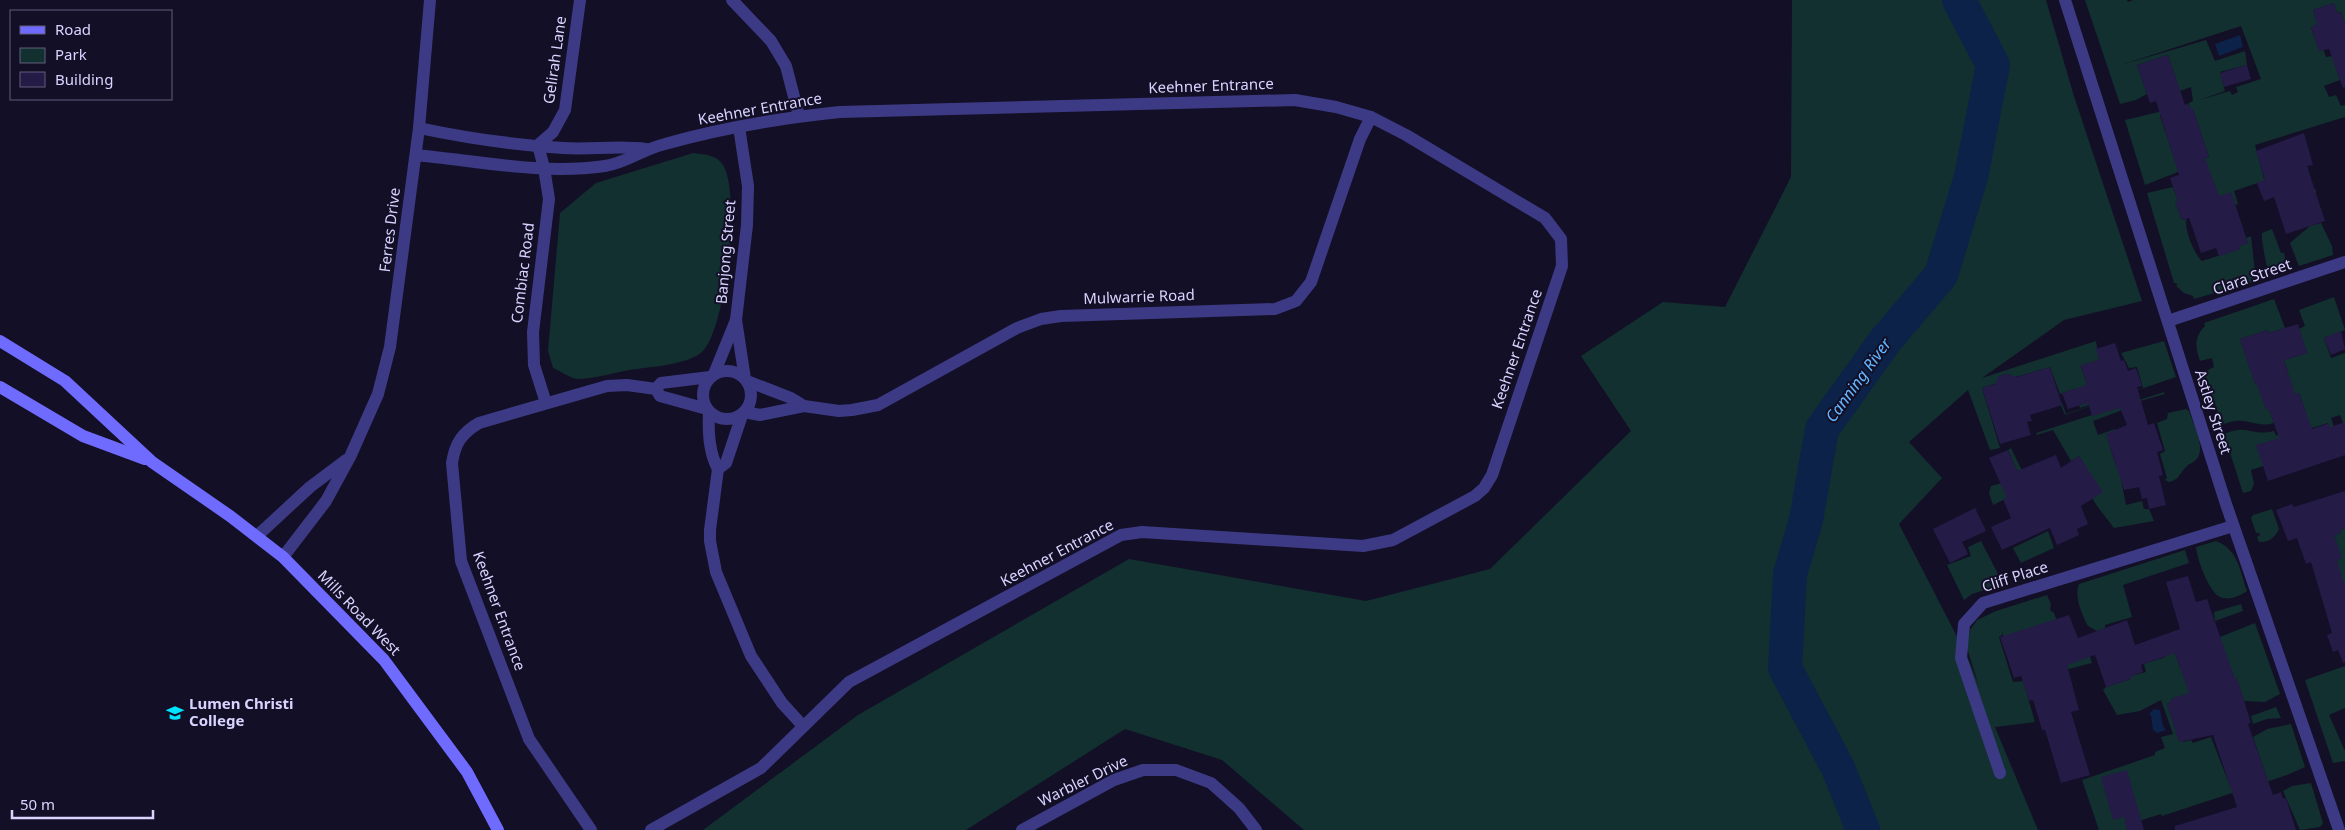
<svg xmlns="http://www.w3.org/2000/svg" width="2345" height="830" viewBox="0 0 2345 830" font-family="'Noto Sans',sans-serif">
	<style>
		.green { fill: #12302f; fill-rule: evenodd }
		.water { fill: #0c2248 }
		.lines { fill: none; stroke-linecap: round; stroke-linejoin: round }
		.river { stroke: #0c2248; stroke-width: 34 }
		.building { fill: #241b47 }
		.street { stroke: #3d3a85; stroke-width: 12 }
		.secondary { stroke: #6f6bff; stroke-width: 12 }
		.labels { text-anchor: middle; stroke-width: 4; stroke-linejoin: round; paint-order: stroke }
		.street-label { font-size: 15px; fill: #d9d4ff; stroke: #130f26 }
		.poi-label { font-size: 15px; font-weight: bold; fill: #d9d4ff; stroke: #130f26; text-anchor: start }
		.water-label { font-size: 16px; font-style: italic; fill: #62b6ff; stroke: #130f26 }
	</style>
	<rect width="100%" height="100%" fill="#130f26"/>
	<!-- green -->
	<g class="green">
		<polygon points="1792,0 2046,0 2073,93 2142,301 2064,320 1982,378 2096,341 2099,360 2081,366 2088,388 2101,401 2080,408 2074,389 2060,394 2050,367 2012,378 2011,375 2005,374 1999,376 1997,383 1982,388 2000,448 1990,450 1968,390 1909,442 1942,478 1899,524 1967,656 1979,686 1967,648 1970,630 1977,620 1996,611 2047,595 2051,604 2050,610 2054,613 2065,641 2090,657 2092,663 2045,675 2003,636 2002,631 2002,635 1999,637 2013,682 2023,681 2035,722 1995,727 2038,830 1304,830 1222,760 1125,729 966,830 703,830 858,715 1129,559 1366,601 1490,569 1631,431 1581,356 1663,302 1725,307 1791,177"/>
		<path d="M 2085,0 L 2127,0 L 2128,2 L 2133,0 L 2345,0 L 2345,24 L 2341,12 L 2337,13 L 2334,3 L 2313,10 L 2318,25 L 2311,28 L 2319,50 L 2323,49 L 2326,57 L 2332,56 L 2340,80 L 2324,86 L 2329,97 L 2336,95 L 2341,106 L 2345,105 L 2345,117 L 2255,145 L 2264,179 C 2281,174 2301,182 2316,190 L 2316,194 L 2272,178 L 2234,191 L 2238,204 L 2223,209 L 2183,170 L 2145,185 L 2125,120 L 2163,111 L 2160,116 L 2177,167 L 2209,157 L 2193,109 L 2190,109 L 2189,104 L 2181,107 L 2193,101 L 2191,87 L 2180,91 L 2168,55 L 2137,65 L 2147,94 L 2136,100 L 2120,104 ZM 2241,26 L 2261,79 L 2236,87 L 2238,92 L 2232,95 L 2230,91 L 2199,100 L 2225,91 L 2220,72 L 2247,65 L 2245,51 L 2215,61 L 2206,40 L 2121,65 Z"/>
		<path d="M 693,153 C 704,154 717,155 723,165 C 741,192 726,330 702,352 C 687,365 649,367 629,370 C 613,373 593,379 577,379 C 570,378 560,371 553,368 L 548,351 L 560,213 L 596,183 Z"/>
		<path d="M 2173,187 L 2178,201 L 2175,202 L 2182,220 L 2187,219 C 2183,226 2194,255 2202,261 L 2240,249 L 2239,246 L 2248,243 L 2246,238 L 2251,236 L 2256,281 L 2194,299 L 2193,296 L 2184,293 L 2176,286 L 2178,284 L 2174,283 L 2147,193 Z"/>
		<polygon points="2321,223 2332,246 2333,255 2299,266 2290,243 2310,226"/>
		<path d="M 2272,229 L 2281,253 L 2284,253 L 2287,270 L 2270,276 C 2267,271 2261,239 2262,233 Z"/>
		<path d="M 2334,297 L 2345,330 L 2324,338 L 2331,358 L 2345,353 L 2345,422 L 2343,423 L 2340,415 L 2331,418 L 2341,449 L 2334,451 L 2328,423 L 2300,432 L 2263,466 L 2251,470 L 2254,484 L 2251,491 L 2243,493 L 2224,434 C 2249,423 2251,437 2274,431 L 2276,436 L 2306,413 L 2299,393 L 2269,409 L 2274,423 C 2252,429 2248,414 2222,425 L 2204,372 L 2214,367 L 2212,358 L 2200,361 C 2195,347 2194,337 2205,326 L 2204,323 L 2274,299 L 2285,328 L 2269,333 L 2268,330 L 2240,339 L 2255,383 L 2288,372 L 2284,360 L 2307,353 L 2299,329 L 2305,326 L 2299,310 Z"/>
		<polygon points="2164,341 2176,377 2065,415 2060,403 2062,403 2066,414 2143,388 2137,367 2129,368 2121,353"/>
		<polygon points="2164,392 2165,394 2140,401 2141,403 2093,421 2098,435 2115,429 2117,436 2108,440 2116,466 2143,457 2119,469 2126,505 2142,501 2144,509 2149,509 2154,521 2114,528 2097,506 2077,473 2086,467 2079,456 2071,461 2053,430 2037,435 2036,433"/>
		<path d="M 2186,409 L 2189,411 C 2193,423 2205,446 2198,457 C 2195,463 2189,463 2186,467 C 2179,474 2179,480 2169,482 L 2165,480 L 2167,478 L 2160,454 L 2165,451 L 2157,423 L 2167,419 L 2168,413 Z"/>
		<polygon points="2011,448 2030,487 1993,505 1989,493 1991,486 2010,481 2018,473 2008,450"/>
		<path d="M 2272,509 L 2279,529 C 2275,537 2269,543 2259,542 L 2257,537 L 2260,535 L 2259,533 L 2256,533 L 2251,518 L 2253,515 Z"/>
		<polygon points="2345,528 2345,594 2337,560 2341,558 2330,536 2341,533 2340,530"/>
		<polygon points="2048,531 2054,548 2021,563 2013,548"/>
		<polygon points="1981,541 1997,572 2000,585 1972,594 1964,600 1947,565 1971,556 1968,547"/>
		<path d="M 2216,541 C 2238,549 2240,571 2247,591 C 2240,596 2229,601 2220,597 C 2209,592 2197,559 2196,547 Z"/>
		<path d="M 2185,550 L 2189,563 L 2123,585 L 2132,617 L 2105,625 L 2105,629 L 2097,631 L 2088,626 C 2082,615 2074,596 2079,584 Z"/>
		<polygon points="2241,604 2243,611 2215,621 2214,612"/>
		<polygon points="2255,623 2280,694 2265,702 2244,701 2237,679 2171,699 2171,702 2167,704 2174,725 2183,742 2191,740 2193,743 2211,737 2230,786 2241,787 2267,778 2253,737 2267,729 2291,724 2305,767 2287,775 2162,816 2161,814 2126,825 2127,830 2099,830 2082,780 2155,755 2155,752 2165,748 2161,737 2173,734 2161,700 2140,711 2117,715 2103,690 2106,687 2131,679 2131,676 2146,672 2144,664 2165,657 2158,637 2169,635 2180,668 2220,637"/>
		<polygon points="2345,666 2345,708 2329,715 2345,751 2345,761 2333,763 2305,680"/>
		<polygon points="2276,707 2281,718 2267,719 2253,724 2251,716"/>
		<polygon points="2311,783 2323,823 2320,827 2300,830 2283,791 2292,786"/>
	</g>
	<!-- water -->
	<g class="water">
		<polygon points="2240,35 2243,47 2219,56 2215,44"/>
		<polygon points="2154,709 2160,710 2163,726 2166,730 2157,733 2153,730 2151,716 2149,714"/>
	</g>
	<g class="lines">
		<!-- river -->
		<polyline class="river" points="1863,830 1838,768 1785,668 1790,574 1806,520 1822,429 1885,341 1941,275 1971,177 1993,65 1959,0"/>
	</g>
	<!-- building -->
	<g class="building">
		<polygon points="2334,3 2337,13 2341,12 2345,24 2345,87 2343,88 2329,49 2319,51 2311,27 2317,25 2313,10"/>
		<polygon points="2168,55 2185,105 2189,104 2190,109 2193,109 2209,157 2205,158 2219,196 2231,192 2248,243 2239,246 2240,249 2219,256 2216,248 2201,253 2189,218 2182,220 2175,202 2178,201 2170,178 2179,175 2156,101 2150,103 2137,65"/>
		<polygon points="2247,65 2251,79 2224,87 2220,73"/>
		<polygon points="2304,133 2313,165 2307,166 2325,221 2286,234 2274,197 2264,201 2257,183 2265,180 2256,151"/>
		<polygon points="2298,324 2307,353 2284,360 2295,394 2299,393 2312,429 2329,423 2330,427 2345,422 2345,455 2268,481 2256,445 2279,438 2269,409 2266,410 2256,382 2254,382 2240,339 2268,330 2269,333"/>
		<polygon points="2341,331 2345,349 2331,355 2324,338"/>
		<polygon points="2115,343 2121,361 2124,360 2128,371 2136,368 2142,386 2137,387 2148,425 2154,423 2163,450 2157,452 2163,475 2159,476 2166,505 2149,509 2147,498 2142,499 2139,487 2124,490 2106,434 2127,425 2120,408 2092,416 2088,403 2068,409 2062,393 2087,385 2081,365 2099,360 2096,349"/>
		<polygon points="2050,367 2062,405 2030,415 2032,421 2027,422 2031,435 2000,444 1982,388 1995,384 1999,376 2005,374 2017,377"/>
		<polygon points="2008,450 2017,471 2056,455 2061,468 2079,456 2103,492 2081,506 2088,524 2077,529 2079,535 2057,545 2050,528 2002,550 1991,527 2011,518 2003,499 2007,498 1989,458"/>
		<polygon points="2345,491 2345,528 2340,530 2341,533 2334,535 2342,558 2337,560 2345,587 2345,662 2343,663 2338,650 2333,652 2327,635 2332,633 2311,562 2306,564 2297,538 2288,541 2276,510 2292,504 2294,507"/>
		<polygon points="1975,508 1986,531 1962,542 1968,554 1950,563 1933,529"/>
		<polygon points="2188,576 2196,602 2207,599 2235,679 2237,678 2251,723 2248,724 2273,795 2281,792 2283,799 2286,798 2296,830 2175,830 2175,826 2237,807 2213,735 2179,742 2167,704 2171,702 2171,699 2189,693 2175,653 2141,665 2143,672 2131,676 2131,679 2106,687 2095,655 2067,665 2079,710 2071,712 2090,775 2061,783 2045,730 2042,730 2033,700 2029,701 2021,676 2014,678 2000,637 2069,615 2078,638 2127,620 2135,645 2180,629 2166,582"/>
		<polygon points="2127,770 2144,830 2127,830 2124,817 2113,820 2101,777"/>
	</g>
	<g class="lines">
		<!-- street -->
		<g class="street">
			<polyline points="732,0 771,41 786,66 799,116"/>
			<polyline points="2065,0 2226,504 2339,830"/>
			<path d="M 419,128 C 466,138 515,145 563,148 C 591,150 619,145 646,149"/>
			<path d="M 416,155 C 478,161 543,175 605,166 C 626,163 643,149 665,144 C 721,128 781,118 840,112 L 1295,100 L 1336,107 L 1371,117 L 1406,135 L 1545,218 L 1561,239 L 1562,266 L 1492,475 L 1484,488 L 1475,496 L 1393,540 L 1363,546 L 1142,532 L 1121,535 L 849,682 L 761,768 L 651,830"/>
			<polyline points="736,320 745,379"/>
			<polyline points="2168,321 2345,262"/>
			<circle cx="727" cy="395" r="24"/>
			<polyline points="714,374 736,320 747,225 748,186 739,127"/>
			<polyline points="747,381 791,398 804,406"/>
			<polyline points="546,403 534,365 533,332 549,199 544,168 538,145 553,132 565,110 580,0"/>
			<polyline points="707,409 660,396 656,389 661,383 710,377"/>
			<path d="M 709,412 C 708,430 709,453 718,469 L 726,463 L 742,415"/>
			<polyline points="744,412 760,415 804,406 839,411 852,410 878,405 1017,328 1041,319 1061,316 1275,309 1296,301 1311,282 1360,139 1371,117"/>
			<polyline points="718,469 710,530 710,541 716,572 751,656 782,703 803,726"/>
			<polyline points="257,536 310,487 346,460"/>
			<polyline points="283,557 326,501 350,457 378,394 390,347 419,128 430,0"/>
			<polyline points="2000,773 1961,658 1964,624 1983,603 2233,526"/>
			<path d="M 591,830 L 529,739 L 461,561 L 452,463 C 455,443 462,433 479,423 L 607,386 L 627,385 L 656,389"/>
			<polyline points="1022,830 1114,780 1143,770 1176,770 1211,783 1239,808 1256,830"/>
		</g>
		<!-- secondary -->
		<g class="secondary">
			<polyline points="0,341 65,381 152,462 230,516 283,557 384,660 467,772 498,830"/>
			<polyline points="0,387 83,436 145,459"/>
		</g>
	</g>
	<!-- icons -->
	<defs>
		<g id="school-bare" transform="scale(1.35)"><path d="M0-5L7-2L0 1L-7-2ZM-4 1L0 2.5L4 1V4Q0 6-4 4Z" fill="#00e5ff" stroke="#130f26" stroke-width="2.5" paint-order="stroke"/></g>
	</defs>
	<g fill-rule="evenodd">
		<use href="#school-bare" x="175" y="713"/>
	</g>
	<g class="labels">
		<!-- street labels -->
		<g class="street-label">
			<text transform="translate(555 60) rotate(-82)" y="5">Gelirah Lane</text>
			<text transform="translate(1211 86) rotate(-2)" y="5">Keehner Entrance</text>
			<text transform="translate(760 109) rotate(-10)" y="5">Keehner Entrance</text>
			<text transform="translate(390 230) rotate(-83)" y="5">Ferres Drive</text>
			<text transform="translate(726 252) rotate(-85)" y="5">Banjong Street</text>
			<text transform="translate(523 273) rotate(-83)" y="5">Combiac Road</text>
			<text transform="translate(2252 277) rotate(-19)" y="5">Clara Street</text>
			<text transform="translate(1139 297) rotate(-2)" y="5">Mulwarrie Road</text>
			<text transform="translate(1517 349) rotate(-71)" y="5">Keehner Entrance</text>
			<text transform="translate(2213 412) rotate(72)" y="5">Astley Street</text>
			<text transform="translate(1057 553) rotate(-28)" y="5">Keehner Entrance</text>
			<text transform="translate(2015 577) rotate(-18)" y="5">Cliff Place</text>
			<text transform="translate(499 611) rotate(70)" y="5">Keehner Entrance</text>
			<text transform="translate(359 613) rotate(46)" y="5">Mills Road West</text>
			<text transform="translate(1083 781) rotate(-26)" y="5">Warbler Drive</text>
		</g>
		<!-- poi labels -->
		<g class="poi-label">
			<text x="189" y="709">Lumen Christi<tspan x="189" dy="17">College</tspan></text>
		</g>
		<!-- water labels -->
		<g class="water-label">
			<text transform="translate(1858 380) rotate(-54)" y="6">Canning River</text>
		</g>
	</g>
	<!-- legend -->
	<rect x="10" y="10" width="162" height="90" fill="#130f26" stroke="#625e7d"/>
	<rect x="20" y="26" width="25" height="8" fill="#6f6bff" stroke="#625e7d"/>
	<text x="55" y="35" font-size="15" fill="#d9d4ff">Road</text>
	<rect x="20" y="48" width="25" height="15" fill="#12302f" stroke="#625e7d"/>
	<text x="55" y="60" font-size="15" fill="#d9d4ff">Park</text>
	<rect x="20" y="72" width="25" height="15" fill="#241b47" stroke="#625e7d"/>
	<text x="55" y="85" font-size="15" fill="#d9d4ff">Building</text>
	<!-- scale -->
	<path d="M12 810v8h141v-8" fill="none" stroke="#d9d4ff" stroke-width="2.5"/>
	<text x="20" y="810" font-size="15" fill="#d9d4ff" stroke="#130f26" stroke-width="4" paint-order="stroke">50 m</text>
</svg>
